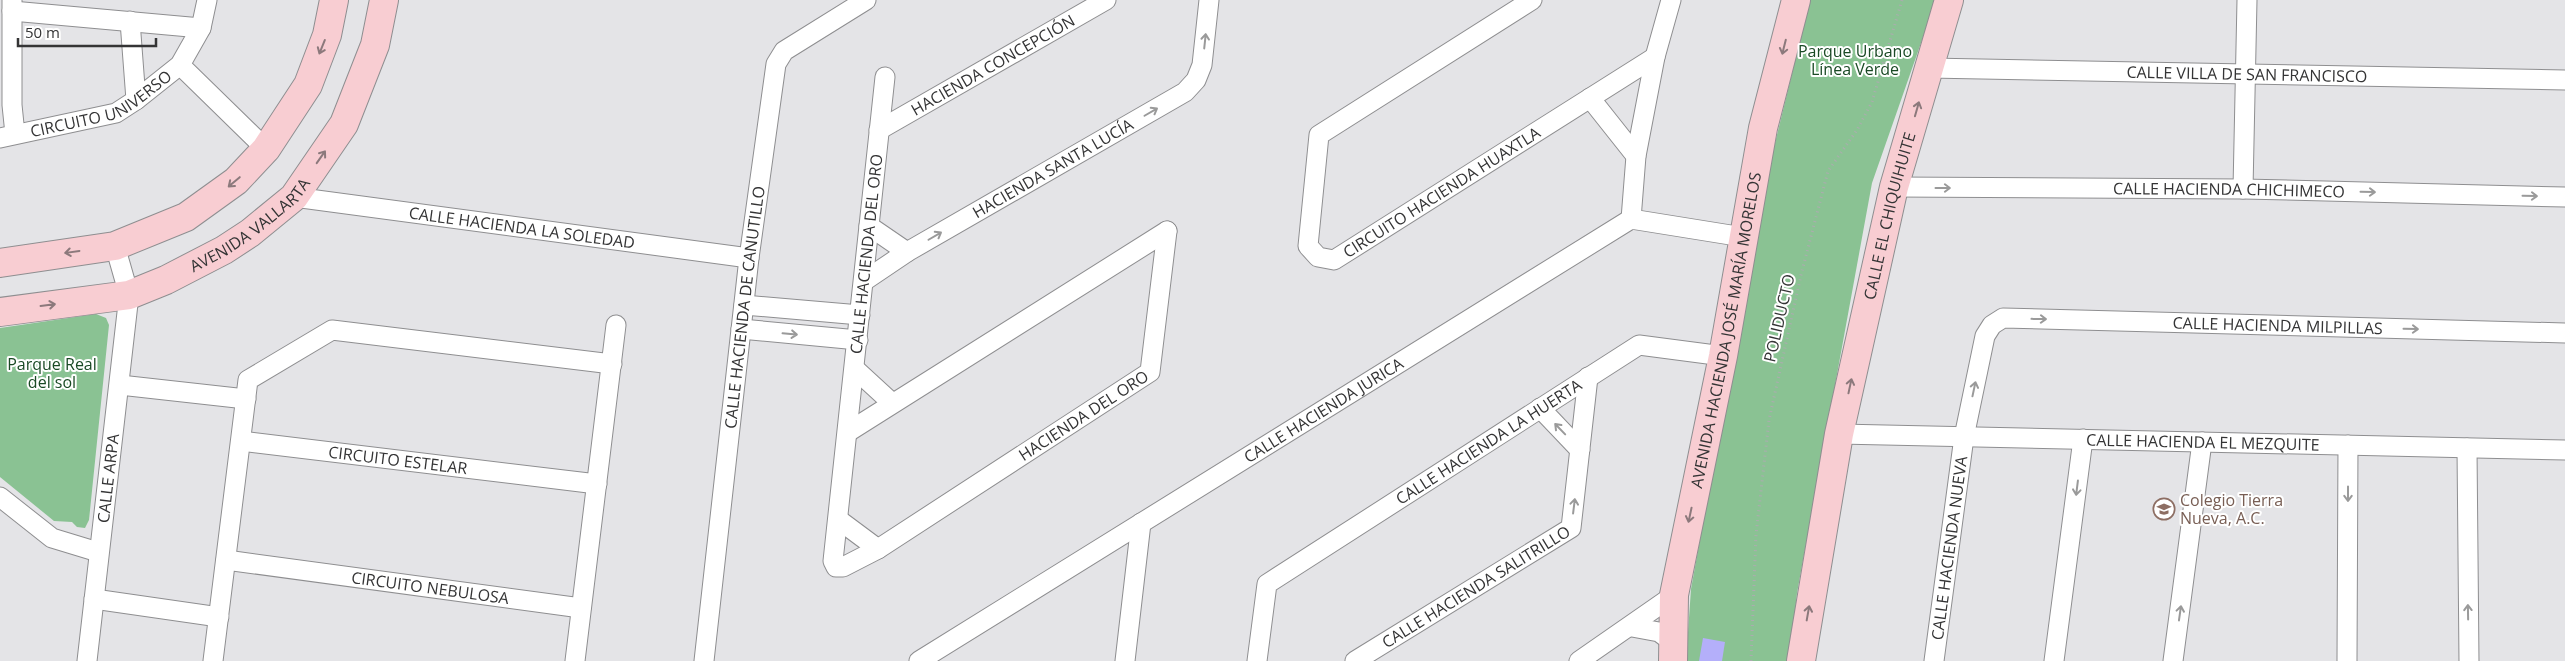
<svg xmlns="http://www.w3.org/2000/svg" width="2565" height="661" viewBox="0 0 2565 661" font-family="'Open Sans',sans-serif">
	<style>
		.green { fill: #8ac293 }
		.building { fill: #b4affa }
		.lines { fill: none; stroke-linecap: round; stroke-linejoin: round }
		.street-casing { stroke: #8e8e90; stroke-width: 21 }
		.secondary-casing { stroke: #8e8e90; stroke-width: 30 }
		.path { stroke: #acacaf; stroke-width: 3; stroke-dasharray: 1 4; stroke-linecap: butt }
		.street { stroke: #fff; stroke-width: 19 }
		.secondary { stroke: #f8cdd2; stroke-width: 28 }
		.oneway { stroke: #9a9a9a }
		.oneway2 { stroke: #8c797c }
		.labels { text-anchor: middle; stroke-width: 4; stroke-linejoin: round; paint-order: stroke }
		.park-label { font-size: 16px; fill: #1a4a25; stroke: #fff }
		.street-label { font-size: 16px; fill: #343435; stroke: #fff }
		.education-label { font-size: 16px; fill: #785e54; stroke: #fff; text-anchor: start }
	</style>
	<rect width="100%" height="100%" fill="#e4e4e7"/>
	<!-- green -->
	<g class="green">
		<polygon points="1810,0 1936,0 1872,183 1797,593 1790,661 1686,661 1691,589 1764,188"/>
		<polygon points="96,314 106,318 109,325 89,520 85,528 77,527 72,522 54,521 0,477 0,328"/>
	</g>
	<!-- building -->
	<polygon class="building" points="1703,638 1725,642 1722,661 1699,661"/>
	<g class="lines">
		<!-- street casing -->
		<g class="street-casing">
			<g id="street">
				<polyline points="12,0 12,105 15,134"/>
				<path id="s1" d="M 1532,0 L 1319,135 L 1308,246 L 1318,257 L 1334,260 L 1655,57"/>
				<polyline points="12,11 201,28"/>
				<polyline points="130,21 136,100"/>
				<polyline points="180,65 266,149"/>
				<path id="s2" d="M 1929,68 L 2565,80"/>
				<path id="s3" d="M 885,77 L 833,561 L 836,567 L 843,567 L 878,549 L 1150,372 L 1167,231"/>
				<polyline points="1590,98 1636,156"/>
				<path id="s4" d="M 879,130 L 1106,0"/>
				<path id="s5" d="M 0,138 L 116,113 L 136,100 L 180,65 L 201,28 L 207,0"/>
				<path id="s6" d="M 1894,187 L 2243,189 L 2565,197"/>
				<polyline points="2243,189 2247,0"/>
				<path id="s7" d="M 294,197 L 749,258"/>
				<polyline points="1631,219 1636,156 1655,57 1671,0"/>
				<polyline points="869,226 907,252"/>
				<path id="s8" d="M 864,281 L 907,252 L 1185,92 L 1196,80 L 1202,65 L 1209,0"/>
				<polyline points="744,305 860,315"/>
				<polyline points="741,329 858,340"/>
				<polyline points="855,369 892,403"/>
				<polyline points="120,385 246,399"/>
				<polyline points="1540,408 1580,450"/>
				<polyline points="848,432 1167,231"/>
				<path id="s9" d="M 1839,434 L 2565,450"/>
				<path id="s10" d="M 241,441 L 597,484"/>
				<polyline points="2467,448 2469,661"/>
				<polyline points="0,497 52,538 98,552"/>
				<polyline points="839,520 878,549"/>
				<path id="s11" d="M 226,560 L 581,608"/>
				<polyline points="94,599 219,617"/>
				<polyline points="1632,627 1659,632 1675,644"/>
				<path id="s12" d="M 87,661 L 129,295 L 115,246"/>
				<polyline points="213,661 248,380 332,330 612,364"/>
				<polyline points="575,661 616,325"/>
				<path id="s13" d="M 704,661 L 749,258 L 776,64 L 784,51 L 866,0"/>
				<path id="s14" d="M 919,661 L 1631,219 L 1743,237"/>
				<polyline points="1125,661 1141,523"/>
				<path id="s15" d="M 1257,661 L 1267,584 L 1639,345 L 1723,356"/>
				<path id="s16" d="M 1355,661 L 1571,528 L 1588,377"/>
				<polyline points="1579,661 1674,595"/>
				<path id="s17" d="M 1934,661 L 1964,437 L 1985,336 L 1992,325 L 2003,318 L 2565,333"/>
				<polyline points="2054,661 2083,439"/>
				<polyline points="2173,661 2202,442"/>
				<polyline points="2347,661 2348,445"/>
			</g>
		</g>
		<!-- secondary casing -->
		<g class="secondary-casing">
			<g id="secondary">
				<polyline points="0,263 115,246 186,217 236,181 266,149 308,85 327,35 334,0"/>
				<path id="s18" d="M 0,312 L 129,295 L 166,280 L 224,250 L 250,233 L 294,197 L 344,124 L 375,45 L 384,0"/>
				<path id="s19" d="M 1673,661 L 1674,595 L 1723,356 L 1763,128 L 1796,0"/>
				<path id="s20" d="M 1801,661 L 1839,434 L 1894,187 L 1949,0"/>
			</g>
		</g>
		<!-- path -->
		<polyline class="path" points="1751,661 1756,535 1769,420 1801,275 1828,171 1857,130 1872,102 1902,0"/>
		<!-- street -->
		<use href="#street" class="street"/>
		<!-- secondary -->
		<use href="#secondary" class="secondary"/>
	</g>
	<!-- one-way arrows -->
	<defs><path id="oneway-shaft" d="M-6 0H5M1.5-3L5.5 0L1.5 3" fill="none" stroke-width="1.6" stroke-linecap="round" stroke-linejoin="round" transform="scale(1.25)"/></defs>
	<g class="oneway">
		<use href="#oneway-shaft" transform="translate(1205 41) rotate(-84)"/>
		<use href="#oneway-shaft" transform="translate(1151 112) rotate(-30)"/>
		<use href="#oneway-shaft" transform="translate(1943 188)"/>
		<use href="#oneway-shaft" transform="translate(2368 192) rotate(1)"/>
		<use href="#oneway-shaft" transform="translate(2530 196) rotate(1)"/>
		<use href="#oneway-shaft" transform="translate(935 236) rotate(-30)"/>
		<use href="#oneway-shaft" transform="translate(2039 319) rotate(1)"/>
		<use href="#oneway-shaft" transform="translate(2411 329) rotate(1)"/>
		<use href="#oneway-shaft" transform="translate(790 334) rotate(5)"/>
		<use href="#oneway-shaft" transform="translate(1974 389) rotate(-78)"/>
		<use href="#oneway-shaft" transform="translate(1560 429) rotate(-134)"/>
		<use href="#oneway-shaft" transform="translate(2077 488) rotate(97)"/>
		<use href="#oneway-shaft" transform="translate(2348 494) rotate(90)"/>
		<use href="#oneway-shaft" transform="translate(1574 506) rotate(-83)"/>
		<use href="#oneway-shaft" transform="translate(2468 612) rotate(-91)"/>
		<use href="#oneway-shaft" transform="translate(2180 613) rotate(-82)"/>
	</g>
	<g class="oneway2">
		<use href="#oneway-shaft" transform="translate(322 47) rotate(112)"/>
		<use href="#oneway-shaft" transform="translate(1784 47) rotate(104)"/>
		<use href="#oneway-shaft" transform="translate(1917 109) rotate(-74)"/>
		<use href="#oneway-shaft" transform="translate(321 157) rotate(-55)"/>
		<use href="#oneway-shaft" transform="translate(234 182) rotate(140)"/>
		<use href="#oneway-shaft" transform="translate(72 252) rotate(172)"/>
		<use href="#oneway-shaft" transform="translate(48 305) rotate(-7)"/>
		<use href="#oneway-shaft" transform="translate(1850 386) rotate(-78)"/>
		<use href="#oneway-shaft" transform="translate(1690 515) rotate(102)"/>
		<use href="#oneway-shaft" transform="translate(1808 613) rotate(-80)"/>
	</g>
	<!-- icons -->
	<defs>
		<g id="school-ring" transform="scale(1.125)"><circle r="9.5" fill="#fff" stroke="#8d6e63" stroke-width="1.5"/><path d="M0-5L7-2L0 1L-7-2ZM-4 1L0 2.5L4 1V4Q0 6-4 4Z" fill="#8d6e63"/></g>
	</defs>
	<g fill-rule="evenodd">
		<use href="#school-ring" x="2164" y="509"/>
	</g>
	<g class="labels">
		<!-- park labels -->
		<g class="park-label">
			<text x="1855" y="57">Parque Urbano<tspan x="1855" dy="18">Línea Verde</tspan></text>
			<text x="52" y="370">Parque Real<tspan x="52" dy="18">del sol</tspan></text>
		</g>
		<!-- street labels -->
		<g class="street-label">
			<text dy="6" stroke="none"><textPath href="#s4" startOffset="131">HACIENDA CONCEPCIÓN</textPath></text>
			<text dy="6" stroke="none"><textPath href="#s2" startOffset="318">CALLE VILLA DE SAN FRANCISCO</textPath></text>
			<text dy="6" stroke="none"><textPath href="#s5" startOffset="108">CIRCUITO UNIVERSO</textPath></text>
			<text dy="6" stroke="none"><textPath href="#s8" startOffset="220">HACIENDA SANTA LUCÍA</textPath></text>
			<text dy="6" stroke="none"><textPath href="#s6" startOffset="335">CALLE HACIENDA CHICHIMECO</textPath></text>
			<text dy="6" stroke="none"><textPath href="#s1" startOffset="522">CIRCUITO HACIENDA HUAXTLA</textPath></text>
			<text dy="6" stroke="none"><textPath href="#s20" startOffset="454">CALLE EL CHIQUIHUITE</textPath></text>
			<text dy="6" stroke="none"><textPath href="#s18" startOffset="271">AVENIDA VALLARTA</textPath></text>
			<text dy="6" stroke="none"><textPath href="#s7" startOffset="230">CALLE HACIENDA LA SOLEDAD</textPath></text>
			<text transform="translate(866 254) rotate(-84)" y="6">CALLE HACIENDA DEL ORO</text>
			<text dy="6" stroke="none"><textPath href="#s13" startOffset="356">CALLE HACIENDA DE CANUTILLO</textPath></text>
			<text transform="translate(1779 318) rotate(-77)" y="6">POLIDUCTO</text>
			<text dy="6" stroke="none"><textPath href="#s17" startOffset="630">CALLE HACIENDA MILPILLAS</textPath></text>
			<text dy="6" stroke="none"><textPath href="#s19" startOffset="336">AVENIDA HACIENDA JOSÉ MARÍA MORELOS</textPath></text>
			<text dy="6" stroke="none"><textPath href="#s14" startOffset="476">CALLE HACIENDA JURICA</textPath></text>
			<text dy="6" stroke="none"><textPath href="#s3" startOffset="785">HACIENDA DEL ORO</textPath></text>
			<text dy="6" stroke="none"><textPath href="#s15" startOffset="341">CALLE HACIENDA LA HUERTA</textPath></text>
			<text dy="6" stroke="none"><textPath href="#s9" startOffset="364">CALLE HACIENDA EL MEZQUITE</textPath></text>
			<text dy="6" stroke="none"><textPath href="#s10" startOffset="158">CIRCUITO ESTELAR</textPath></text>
			<text dy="6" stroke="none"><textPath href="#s12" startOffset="184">CALLE ARPA</textPath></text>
			<text dy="6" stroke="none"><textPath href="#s17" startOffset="114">CALLE HACIENDA NUEVA</textPath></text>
			<text dy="6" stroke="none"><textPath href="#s16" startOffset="142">CALLE HACIENDA SALITRILLO</textPath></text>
			<text dy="6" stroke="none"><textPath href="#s11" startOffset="206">CIRCUITO NEBULOSA</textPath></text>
		</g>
		<!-- education labels -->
		<g class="education-label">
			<text x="2180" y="506">Colegio Tierra<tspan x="2180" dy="18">Nueva, A.C.</tspan></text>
		</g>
	</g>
	<!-- scale -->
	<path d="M18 38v8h138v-8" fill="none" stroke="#343435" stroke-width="2.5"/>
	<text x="25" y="38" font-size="15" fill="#343435" stroke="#ffffff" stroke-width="4" paint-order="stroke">50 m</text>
</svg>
